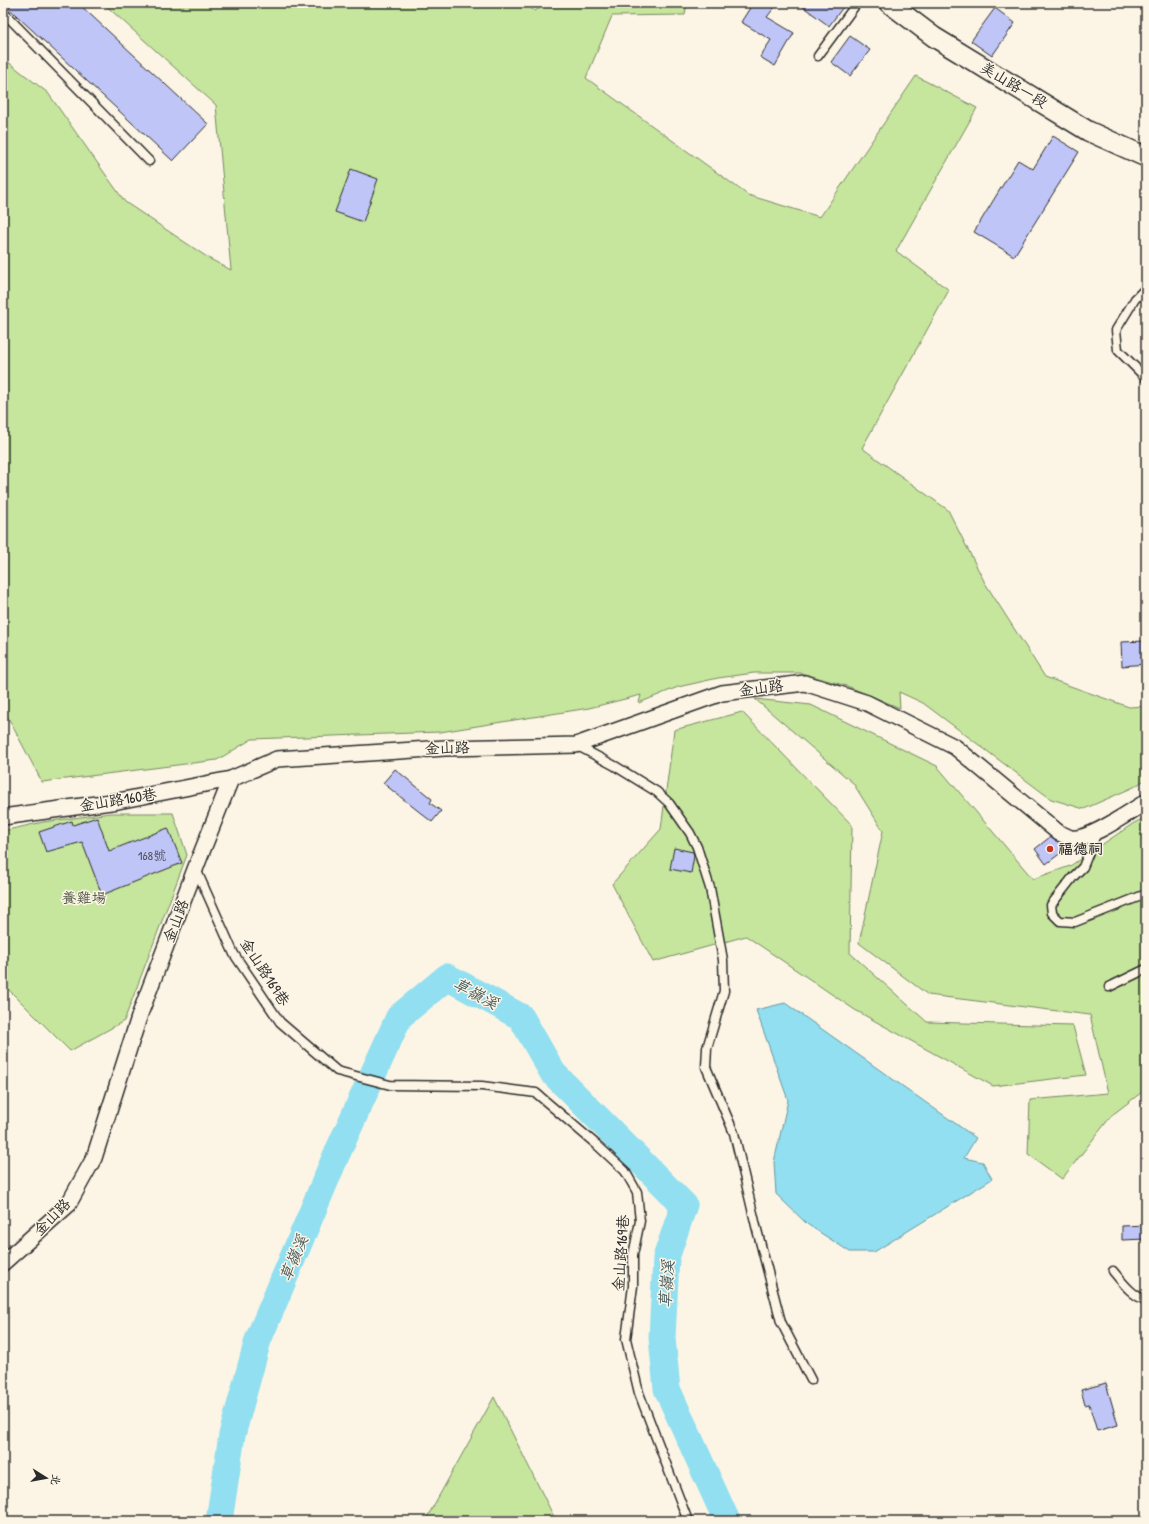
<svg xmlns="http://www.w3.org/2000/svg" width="1149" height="1524" viewBox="0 0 1149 1524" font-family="'Patrick Hand','LXGW WenKai TC',sans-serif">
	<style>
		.green { fill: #c6e59d; stroke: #788864 }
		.water { fill: #91dff0; stroke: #6897a1 }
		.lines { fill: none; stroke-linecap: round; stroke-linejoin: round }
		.river { stroke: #91dff0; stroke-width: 27 }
		.building { fill: #bfc5f7; stroke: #2b2b2b }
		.service-casing { stroke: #2b2b2b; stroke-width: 11 }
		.minor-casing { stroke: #2b2b2b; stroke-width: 18 }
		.tertiary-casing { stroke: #2b2b2b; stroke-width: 22 }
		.service { stroke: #fcf5e5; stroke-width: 8 }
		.minor { stroke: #fcf5e5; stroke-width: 15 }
		.tertiary { stroke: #fcf5e5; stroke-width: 19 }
		.poi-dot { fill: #c8321e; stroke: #fcf5e5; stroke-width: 1.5 }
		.labels { text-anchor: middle; stroke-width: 3; stroke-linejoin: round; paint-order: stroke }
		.number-label { font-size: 13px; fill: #50525e }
		.street-label { font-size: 15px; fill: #2b2b2b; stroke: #fcf5e5 }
		.poi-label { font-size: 15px; font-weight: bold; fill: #2b2b2b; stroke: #fcf5e5; text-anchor: start }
		.park-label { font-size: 15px; fill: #525a48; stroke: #fcf5e5 }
		.water-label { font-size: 16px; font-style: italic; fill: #44585c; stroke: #fcf5e5 }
	</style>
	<rect width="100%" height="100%" fill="#fcf5e5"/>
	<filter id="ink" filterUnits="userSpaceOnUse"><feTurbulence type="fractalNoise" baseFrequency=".025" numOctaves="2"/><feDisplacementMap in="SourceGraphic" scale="8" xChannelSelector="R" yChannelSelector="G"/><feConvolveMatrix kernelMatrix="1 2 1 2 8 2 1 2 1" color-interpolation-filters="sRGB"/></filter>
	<g filter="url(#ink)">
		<!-- green -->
		<g class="green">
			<polygon points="103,3 523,3 535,11 548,3 687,3 685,15 612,16 586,78 748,195 820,217 916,76 977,108 896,251 949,290 862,448 948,510 985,583 1045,677 1129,707 1146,706 1146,779 1134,787 1084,809 1051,799 923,703 899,692 900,708 847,686 801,673 754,673 718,678 678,687 639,703 641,695 589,708 440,732 252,739 217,760 42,782 3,708 3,58 48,93 125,202 210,259 231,270 216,105"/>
			<polygon points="755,699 811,705 937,766 1033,879 1070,866 1134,823 1146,817 1146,1089 1112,1115 1062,1179 1028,1154 1030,1100 1108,1093 1090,1015 928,995 859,943 883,831 853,783"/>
			<polygon points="742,712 852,825 850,953 927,1022 1073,1026 1086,1075 993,1086 855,1010 746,936 653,962 612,884 661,829 674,730"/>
			<polygon points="111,813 173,813 187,855 124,1021 70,1051 3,984 3,831 43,822"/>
			<polygon points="494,1397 556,1521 425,1521"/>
		</g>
		<!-- water -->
		<polygon class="water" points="785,1003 976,1138 964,1158 983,1162 992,1179 874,1252 850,1252 807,1224 776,1194 774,1162 788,1100 756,1010"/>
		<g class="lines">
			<!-- river -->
			<polyline class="river" points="219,1521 232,1435 258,1340 335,1158 399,1017 447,977 521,1017 553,1073 684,1205 666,1258 662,1338 667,1389 727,1521"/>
		</g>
		<!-- building -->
		<g class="building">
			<polygon points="3,3 78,3 208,124 173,161"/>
			<polygon points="753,3 778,3 767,17 794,33 775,66 760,57 771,40 741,22"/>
			<polygon points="798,3 846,3 829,26"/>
			<polygon points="995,8 1015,23 992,56 971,41"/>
			<polygon points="850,36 870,50 850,76 831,62"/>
			<polygon points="1053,136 1079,152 1014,256 974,232 1018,160 1033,169"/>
			<polygon points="351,169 378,179 363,222 335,212"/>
			<polygon points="1146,641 1146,664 1122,666 1121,642"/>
			<polygon points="395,769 432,799 430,803 441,811 432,822 383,783"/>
			<polygon points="97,817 109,851 168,828 182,863 102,895 82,842 46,852 39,832 72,821 73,825"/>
			<polygon points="1050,837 1062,844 1066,849 1046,864 1035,849"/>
			<polygon points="674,848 693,852 694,856 691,873 670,869"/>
			<polygon points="1146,1225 1146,1239 1122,1240 1122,1226"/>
			<polygon points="1106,1383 1118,1425 1097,1431 1089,1404 1085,1405 1081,1390"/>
		</g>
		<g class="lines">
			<!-- service casing -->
			<g class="service-casing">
				<g id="service">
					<polyline points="3,12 149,161"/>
					<polyline points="818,56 857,3"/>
					<polyline points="1146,288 1135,299 1116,330 1118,350 1146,378"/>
					<polyline points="576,745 615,766 657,792 669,803 690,833 697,847 710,888 723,960 724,991 707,1048 706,1067 734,1133 756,1226 781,1322 811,1380"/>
					<polyline points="1097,832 1083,867 1073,877 1051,905 1052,913 1060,921 1075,922 1146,894"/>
					<polyline points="196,869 234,954 280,1022 337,1071 390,1085 482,1086 536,1093 597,1145 625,1171 637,1192 640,1221 633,1255 633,1286 626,1339 639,1393 688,1521"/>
					<polyline points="1109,987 1146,969"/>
					<path d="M 1113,1271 C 1122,1282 1132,1296 1146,1300"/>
				</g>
			</g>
			<!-- minor casing -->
			<g class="minor-casing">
				<g id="minor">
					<polyline points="3,817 118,801 231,779"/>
					<path d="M 3,1263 L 68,1205 L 94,1158 L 140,1014 L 199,859 L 231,779 L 277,759 L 445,748 L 576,745 L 722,693 L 805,683 L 867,703 L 955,747 L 1059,833 C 1063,834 1067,837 1071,838 C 1089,841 1129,812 1146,802"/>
				</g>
			</g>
			<!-- tertiary casing -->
			<g class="tertiary-casing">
				<polyline id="tertiary" points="889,3 934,37 1088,131 1146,157"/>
			</g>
			<!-- service -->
			<use href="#service" class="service"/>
			<!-- minor -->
			<use href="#minor" class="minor"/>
			<!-- tertiary -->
			<use href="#tertiary" class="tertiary"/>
		</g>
	</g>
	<!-- markers -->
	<circle class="poi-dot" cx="1050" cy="849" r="4"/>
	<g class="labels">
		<!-- number labels -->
		<g class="number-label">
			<text x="152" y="860">168號</text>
		</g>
		<!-- street labels -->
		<g class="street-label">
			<text transform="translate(1014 85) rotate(31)" y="5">美山路一段</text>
			<text transform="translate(761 688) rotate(-7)" y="5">金山路</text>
			<text transform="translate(447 748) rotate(-2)" y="5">金山路</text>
			<text transform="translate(118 800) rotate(-9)" y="5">金山路160巷</text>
			<text transform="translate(176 921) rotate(-69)" y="5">金山路</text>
			<text transform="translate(265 972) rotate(57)" y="5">金山路169巷</text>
			<text transform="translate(52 1217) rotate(-45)" y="5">金山路</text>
			<text transform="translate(621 1253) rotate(-86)" y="5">金山路169巷</text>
		</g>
		<!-- poi labels -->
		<g class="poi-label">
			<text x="1058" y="854">福德祠</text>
		</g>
		<!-- park labels -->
		<g class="park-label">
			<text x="84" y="903">養雞場</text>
		</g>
		<!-- water labels -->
		<g class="water-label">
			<text transform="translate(476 993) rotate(28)" y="6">草嶺溪</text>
			<text transform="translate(293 1258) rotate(-67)" y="6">草嶺溪</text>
			<text transform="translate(666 1284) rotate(-86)" y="6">草嶺溪</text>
		</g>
	</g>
	<!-- margin -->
	<rect width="1149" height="1524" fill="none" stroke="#fcf5e5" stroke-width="16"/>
	<rect x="8" y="8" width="1133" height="1508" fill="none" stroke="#2b2b2b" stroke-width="1.5" filter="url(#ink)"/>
	<!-- north arrow -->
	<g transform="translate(46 1478) rotate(101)" stroke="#fcf5e5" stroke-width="3" paint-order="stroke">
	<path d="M0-3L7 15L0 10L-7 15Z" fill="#2b2b2b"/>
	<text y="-6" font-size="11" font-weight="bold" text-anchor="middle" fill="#2b2b2b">北</text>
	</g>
</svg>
